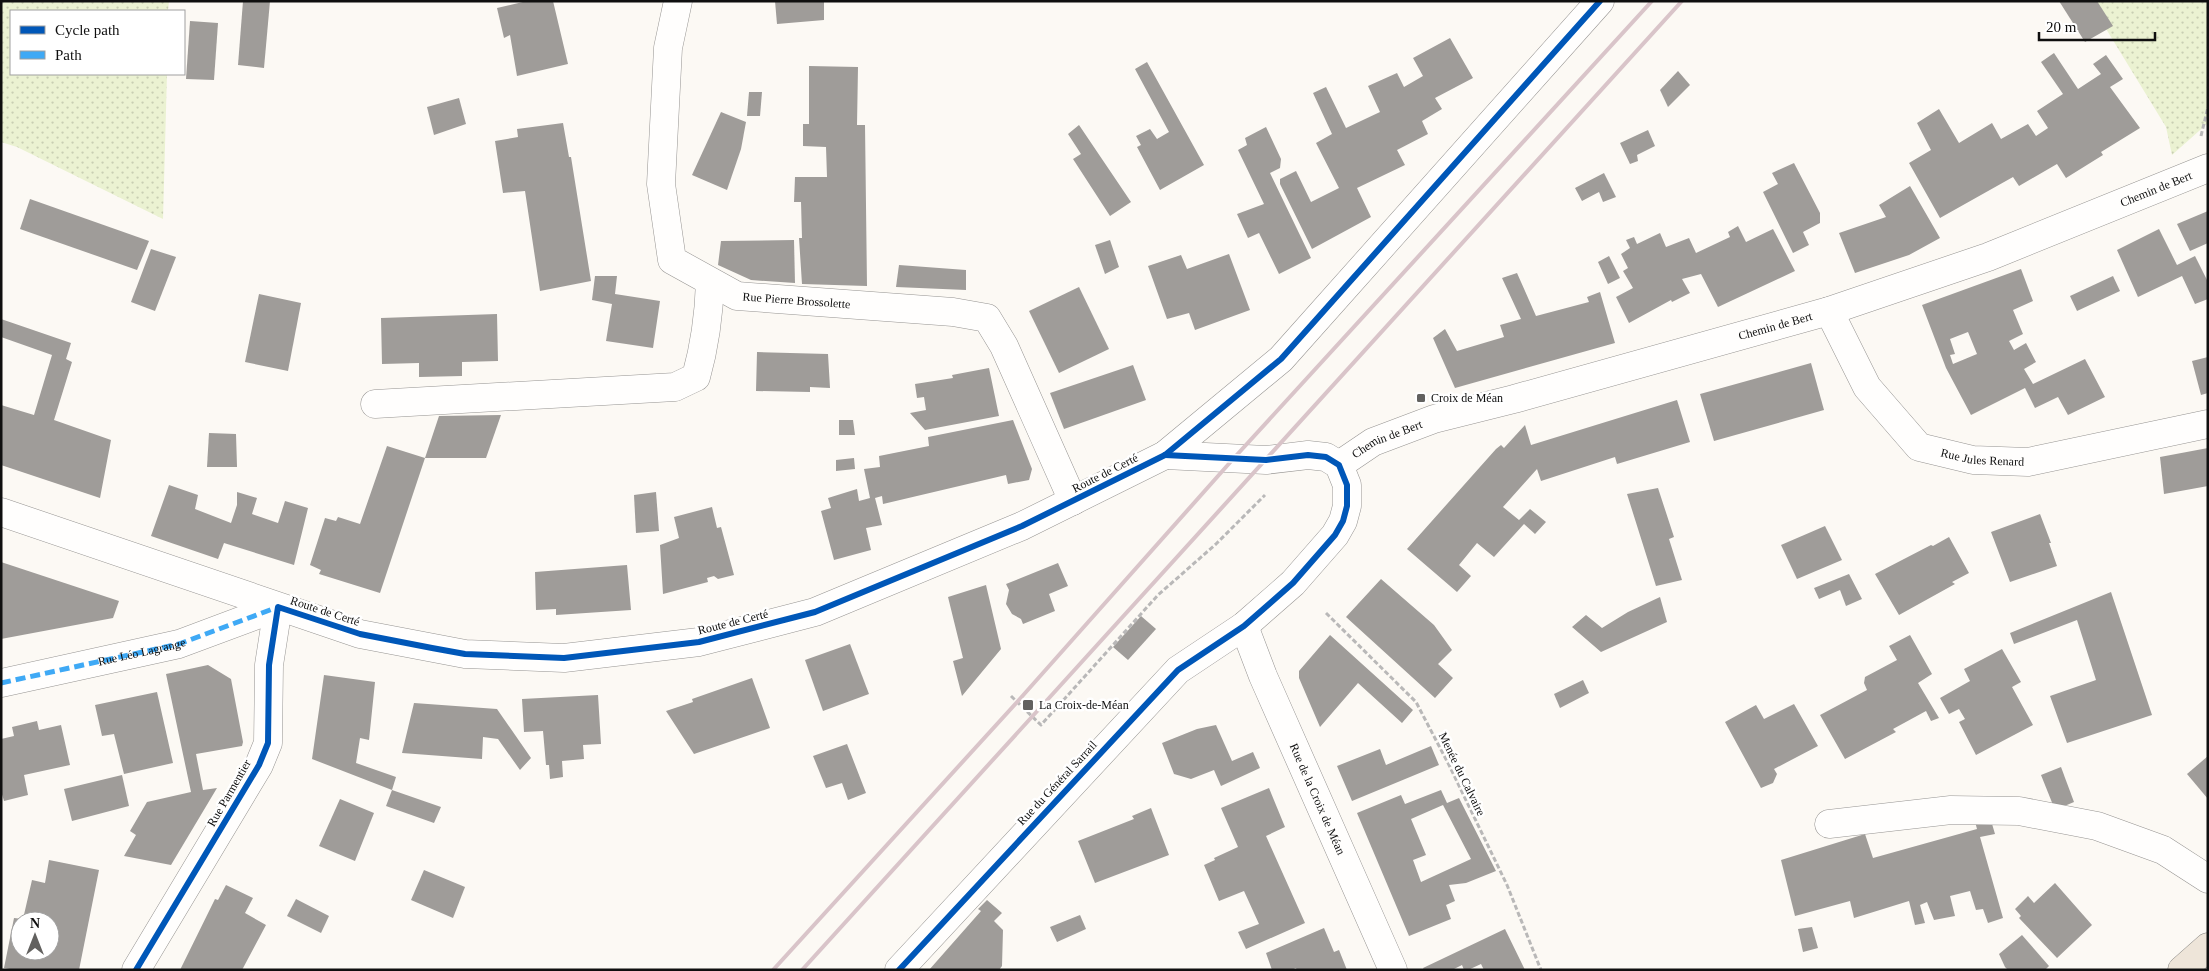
<svg xmlns="http://www.w3.org/2000/svg" width="2209" height="971" viewBox="0 0 2209 971" font-family="'Times New Roman',serif">
	<style>
		.grass { fill: url(#grass-dots) }
		.building { fill: #9f9c99; fill-rule: evenodd }
		.lines { fill: none; stroke-linecap: round; stroke-linejoin: round }
		.minor-casing { stroke: #969492; stroke-width: 29 }
		.major-casing { stroke: #83827f; stroke-width: 29 }
		.path { stroke: #b9b8b8; stroke-width: 3; stroke-dasharray: 5 2.5; stroke-linecap: butt }
		.minor { stroke: #fffefd; stroke-width: 28 }
		.major { stroke: #eee5d9; stroke-width: 28 }
		.rail { stroke: #d9c4c9; stroke-width: 4 }
		.quiet { stroke: #3fa9f5; stroke-width: 5; stroke-dasharray: 10 5; stroke-linecap: butt }
		.cycleway-casing { stroke: #fff; stroke-width: 9 }
		.cycleway { stroke: #0057b8; stroke-width: 6 }
		.poi-dot { fill: #62615f; stroke: #fff; stroke-width: 2 }
		.labels { text-anchor: middle; stroke-width: 5; stroke-linejoin: round; paint-order: stroke }
		.street-label { font-size: 12px; fill: #0f0f0f; stroke: #fff }
		.poi-label { font-size: 12px; fill: #0f0f0f; stroke: #fff; text-anchor: start }
	</style>
	<defs>
		<pattern id="grass-dots" width="8" height="8" patternUnits="userSpaceOnUse" patternTransform="scale(1.25)"><rect width="8" height="8" fill="#ebf2d2"/><path d="M2 2h.1M6 6h.1" fill="none" stroke="#c8ceb3" stroke-width="1.8" stroke-linecap="round"/></pattern>
	</defs>
	<rect width="100%" height="100%" fill="#fcf9f4"/>
	<!-- grass -->
	<g class="grass">
		<polygon points="1,1 169,1 168,11 11,11 11,74 167,74 163,219 17,147 1,142"/>
		<polygon points="2089,1 2208,1 2208,123 2172,155 2166,127"/>
	</g>
	<!-- building -->
	<g class="building">
		<polygon points="243,1 270,1 264,68 238,65"/>
		<polygon points="527,1 553,1 568,64 517,76 510,35 504,38 497,8"/>
		<polygon points="775,1 824,1 824,20 777,24"/>
		<polygon points="2059,1 2097,1 2113,26 2085,42"/>
		<polygon points="190,21 218,23 214,80 186,79"/>
		<polygon points="1450,38 1473,78 1435,98 1442,109 1422,121 1428,134 1397,150 1405,165 1357,188 1371,217 1312,249 1280,184 1280,179 1296,171 1311,202 1339,188 1316,143 1332,134 1313,93 1326,87 1346,128 1380,112 1368,86 1397,73 1404,87 1423,76 1413,58"/>
		<polygon points="2054,53 2078,89 2101,74 2093,64 2106,55 2123,79 2110,87 2140,128 2101,152 2103,155 2066,178 2057,164 2019,186 2013,177 1940,218 1909,163 1931,150 1917,123 1939,109 1959,143 1992,123 2001,139 2028,124 2036,136 2048,128 2037,111 2063,94 2041,62"/>
		<polygon points="1147,62 1204,165 1160,190 1137,147 1141,145 1136,136 1150,129 1157,139 1169,132 1135,69"/>
		<polygon points="809,66 858,67 857,125 865,125 867,286 802,284 799,238 802,238 801,202 794,202 795,177 827,177 826,147 803,146 803,124 809,124"/>
		<polygon points="1678,71 1690,85 1668,107 1660,90"/>
		<polygon points="749,92 762,92 760,116 747,116"/>
		<polygon points="459,98 466,124 434,135 427,107"/>
		<polygon points="721,112 746,122 741,149 727,190 692,175"/>
		<polygon points="563,123 569,157 571,157 591,281 540,291 525,191 503,193 495,141 518,137 517,129"/>
		<polygon points="1079,125 1131,202 1110,216 1073,159 1081,154 1068,134"/>
		<polygon points="1266,127 1281,159 1280,168 1270,173 1311,258 1279,274 1259,233 1248,238 1237,214 1264,204 1238,150 1247,145 1245,138"/>
		<polygon points="1648,130 1655,146 1637,155 1638,161 1630,164 1620,143"/>
		<polygon points="1794,163 1820,213 1820,223 1803,232 1809,245 1793,253 1763,192 1778,184 1772,173"/>
		<polygon points="1604,173 1616,197 1603,202 1599,192 1582,201 1575,188"/>
		<polygon points="1910,186 1940,238 1909,255 1855,273 1839,233 1886,217 1879,205"/>
		<polygon points="30,199 149,241 137,270 20,229"/>
		<polygon points="2208,211 2208,243 2190,251 2177,224"/>
		<polygon points="1738,226 1746,242 1773,229 1795,271 1718,307 1701,274 1682,279 1690,293 1672,302 1671,300 1629,323 1616,297 1633,288 1623,271 1628,268 1621,254 1630,248 1626,240 1634,237 1637,244 1660,233 1666,247 1689,238 1696,253 1730,237 1728,232"/>
		<polygon points="2159,229 2177,265 2195,256 2208,282 2208,299 2195,304 2182,276 2138,297 2117,250"/>
		<polygon points="794,240 795,283 751,280 718,265 721,241"/>
		<polygon points="1110,240 1119,267 1105,274 1095,245"/>
		<polygon points="151,249 176,257 155,311 131,302"/>
		<polygon points="1229,254 1250,310 1195,330 1189,313 1167,319 1148,266 1181,255 1187,269"/>
		<polygon points="1609,256 1620,278 1608,284 1598,262"/>
		<polygon points="899,265 966,270 966,290 896,287"/>
		<path d="M 2021,269 L 2033,301 L 2013,310 L 2023,334 L 2009,341 L 2014,350 L 2026,343 L 2036,362 L 2024,369 L 2033,384 L 2085,359 L 2105,397 L 2068,415 L 2058,397 L 2035,408 L 2025,388 L 1971,415 L 1946,368 L 1922,305 ZM 1968,332 L 1977,354 L 1953,364 L 1950,355 L 1955,354 L 1950,339 Z"/>
		<polygon points="1517,273 1536,316 1589,302 1587,297 1600,292 1615,343 1455,388 1433,338 1445,329 1457,351 1504,337 1500,325 1521,319 1502,278"/>
		<polygon points="595,276 617,276 615,294 660,301 653,348 606,341 612,304 592,300"/>
		<polygon points="2113,276 2120,291 2077,311 2070,296"/>
		<polygon points="1079,287 1109,349 1059,373 1029,311"/>
		<polygon points="259,294 301,303 288,371 245,362"/>
		<polygon points="497,314 498,361 462,362 462,376 419,377 419,363 382,364 381,318"/>
		<polygon points="1,319 71,343 66,359 72,362 54,420 111,440 100,498 1,465 1,405 34,415 52,355 1,337"/>
		<polygon points="757,352 828,354 830,388 810,387 810,392 756,391"/>
		<polygon points="2208,357 2208,393 2201,395 2192,361"/>
		<polygon points="1811,363 1824,410 1714,441 1700,394"/>
		<polygon points="1133,365 1146,400 1064,429 1050,393"/>
		<polygon points="989,368 999,416 925,430 910,413 926,410 924,397 917,398 915,384 953,378 952,375"/>
		<polygon points="1677,400 1690,442 1617,464 1615,457 1541,481 1537,469 1503,507 1519,520 1530,509 1546,522 1535,534 1524,524 1494,557 1477,543 1459,565 1471,576 1457,592 1407,549 1496,449 1501,445 1504,448 1525,425 1531,445"/>
		<polygon points="501,415 486,458 425,458 439,416"/>
		<polygon points="839,420 853,420 855,435 839,435"/>
		<polygon points="1013,420 1032,469 1029,480 1008,484 1006,475 883,504 882,496 875,498 882,525 866,528 871,550 834,560 821,511 831,508 828,498 857,489 859,501 870,498 864,469 880,467 879,456 929,446 928,437"/>
		<polygon points="209,433 236,434 237,467 207,467"/>
		<polygon points="387,446 425,458 380,593 319,574 321,570 310,565 325,518 336,521 338,517 360,524"/>
		<polygon points="2208,448 2208,486 2164,494 2160,457"/>
		<polygon points="854,458 855,469 836,471 836,460"/>
		<polygon points="169,485 198,495 195,509 231,523 237,505 237,492 257,498 252,514 278,523 285,501 308,508 294,565 224,543 218,559 151,536"/>
		<polygon points="1658,488 1674,537 1669,539 1682,580 1656,586 1627,494"/>
		<polygon points="656,492 659,531 636,533 634,495"/>
		<polygon points="712,507 717,528 721,527 734,575 718,579 714,576 707,578 708,582 663,594 660,545 679,538 674,517"/>
		<polygon points="2040,514 2051,543 2049,543 2057,566 2010,582 1991,532"/>
		<polygon points="1825,526 1842,560 1797,579 1781,545"/>
		<polygon points="1949,537 1969,573 1952,582 1955,584 1899,615 1875,574 1931,545 1933,546"/>
		<polygon points="1,562 119,601 113,618 1,639"/>
		<polygon points="1058,563 1068,586 1049,594 1055,611 1023,624 1021,619 1012,614 1006,604 1009,590 1006,584"/>
		<polygon points="627,565 631,610 556,615 556,609 536,610 535,572"/>
		<polygon points="1849,574 1862,599 1846,606 1840,590 1819,599 1814,588"/>
		<polygon points="1381,579 1434,625 1452,650 1438,664 1453,678 1435,698 1346,617"/>
		<polygon points="986,585 1001,649 962,696 953,661 963,658 948,597"/>
		<polygon points="2111,592 2152,715 2067,743 2050,696 2096,680 2077,620 2014,644 2010,633"/>
		<polygon points="1660,597 1667,622 1601,652 1572,627 1586,615 1602,628 1628,612"/>
		<polygon points="1141,616 1156,629 1128,660 1113,647"/>
		<polygon points="1330,635 1413,710 1402,723 1358,683 1320,727 1299,678 1299,671"/>
		<polygon points="1910,635 1932,674 1918,683 1939,718 1931,721 1926,711 1893,729 1896,732 1845,759 1820,715 1867,690 1864,683 1865,677 1897,660 1889,646"/>
		<polygon points="850,644 869,694 823,711 805,660"/>
		<polygon points="2002,649 2021,682 2012,687 2033,725 1976,755 1959,722 1965,719 1959,709 1949,714 1940,698 1970,681 1964,669"/>
		<polygon points="208,665 231,679 243,742 242,746 196,754 203,790 217,788 171,865 124,856 136,835 130,831 147,802 191,792 166,674"/>
		<polygon points="324,675 375,682 369,740 360,738 356,763 396,777 392,790 312,759"/>
		<polygon points="752,678 770,728 694,754 666,711 693,702 692,699"/>
		<polygon points="1583,680 1589,693 1560,708 1554,694"/>
		<polygon points="157,692 173,763 124,774 114,734 102,736 95,705"/>
		<polygon points="598,695 601,744 583,745 584,759 562,761 563,777 550,779 549,765 546,765 543,731 524,732 522,699"/>
		<polygon points="414,703 497,709 531,758 520,770 498,739 483,737 482,759 402,753"/>
		<polygon points="1794,704 1818,746 1774,769 1777,774 1773,783 1761,788 1725,722 1756,705 1764,719"/>
		<polygon points="37,721 39,730 61,725 70,765 24,775 28,795 4,801 1,791 1,739 14,736 12,727"/>
		<polygon points="1216,725 1232,761 1253,752 1260,768 1221,786 1214,770 1191,779 1174,774 1162,743 1197,729"/>
		<polygon points="847,744 866,793 848,800 842,783 826,788 813,756"/>
		<polygon points="1431,746 1439,765 1352,801 1337,766 1380,749 1386,765"/>
		<polygon points="2208,756 2208,799 2187,774"/>
		<polygon points="2061,767 2074,802 2055,810 2041,775"/>
		<polygon points="122,775 129,806 72,821 64,789"/>
		<polygon points="1269,788 1285,827 1266,836 1305,923 1246,949 1238,932 1259,924 1244,891 1219,901 1204,865 1215,860 1214,858 1238,847 1221,808"/>
		<polygon points="392,790 441,807 434,823 386,806"/>
		<path d="M 1441,790 L 1447,803 L 1459,798 L 1496,871 L 1466,883 L 1449,885 L 1455,901 L 1446,905 L 1451,919 L 1409,936 L 1357,813 L 1401,795 L 1405,804 ZM 1443,805 L 1471,859 L 1421,882 L 1413,860 L 1426,855 L 1411,819 Z"/>
		<polygon points="340,799 374,813 355,861 319,846"/>
		<polygon points="1151,808 1169,855 1095,883 1078,841 1134,819 1132,816"/>
		<polygon points="1973,814 1990,817 1995,834 1980,837 2003,918 1988,923 1983,909 1976,910 1970,891 1950,896 1955,916 1934,920 1927,902 1920,905 1925,923 1915,925 1909,901 1854,918 1850,901 1795,916 1781,860 1865,834 1873,858 1977,829"/>
		<path d="M 49,860 L 99,870 L 79,970 L 15,970 L 4,968 L 14,918 L 23,919 L 32,880 L 45,883 ZM 20,921 L 50,921 L 50,951 L 20,951 Z"/>
		<polygon points="424,870 465,887 453,918 411,900"/>
		<polygon points="2055,883 2092,925 2057,958 2019,918 2021,916 2015,909 2028,896 2034,903"/>
		<polygon points="226,885 253,898 245,913 266,925 242,970 180,970 215,899 218,900"/>
		<polygon points="296,899 329,916 321,933 287,916"/>
		<polygon points="987,900 1002,913 994,921 1003,930 1002,966 999,970 929,970 981,911 978,909"/>
		<polygon points="1080,915 1086,929 1057,942 1050,927"/>
		<polygon points="1812,927 1818,948 1803,952 1798,929"/>
		<polygon points="1324,928 1334,952 1339,950 1347,970 1297,970 1296,968 1291,970 1272,970 1266,953"/>
		<polygon points="1505,929 1525,970 1484,970 1481,964 1468,970 1464,970 1462,965 1452,970 1424,970 1423,968"/>
		<polygon points="2022,935 2049,966 2045,970 2008,970 2005,967 1999,954"/>
	</g>
	<g class="lines">
		<!-- minor casing -->
		<g class="minor-casing">
			<g id="minor">
				<path id="s1" d="M 678,1 L 668,48 L 661,184 L 672,260 L 737,296 L 953,312 L 987,318 L 1004,346 L 1073,501"/>
				<path id="s2" d="M 1829,311 L 1867,387 L 1919,447 L 1973,460 L 2028,462 L 2208,424"/>
				<path d="M 375,404 L 675,387 L 696,377 C 705,345 709,314 710,282"/>
				<path id="s3" d="M 1339,465 L 1373,442 L 1434,419 L 1514,399 L 1829,311 L 1988,257 L 2208,168"/>
				<polyline points="1,512 360,634 465,654 564,658 699,642 815,612 1022,526 1165,455 1281,359 1600,1"/>
				<path id="s4" d="M 1244,626 L 1263,676 L 1393,970"/>
				<polyline points="1,683 179,644 278,607"/>
				<polyline points="1829,824 1951,810 2019,811 2097,826 2163,850 2208,879"/>
				<polyline points="136,970 259,765 268,743 269,665 278,607"/>
				<polyline points="899,970 1178,670 1244,626 1293,583 1335,535 1343,521 1347,506 1347,485 1339,465 1326,457 1308,455 1266,460 1165,455"/>
			</g>
		</g>
		<!-- major casing -->
		<g class="major-casing">
			<polyline id="major" points="2182,970 2208,947"/>
		</g>
		<!-- path -->
		<g class="path">
			<polyline points="2201,136 2208,107"/>
			<polyline points="1326,613 1416,702 1449,765 1507,885 1541,970"/>
			<polyline points="1011,696 1041,725 1158,595 1216,544 1265,495"/>
		</g>
		<!-- minor -->
		<use href="#minor" class="minor"/>
		<!-- major -->
		<use href="#major" class="major"/>
		<!-- rail -->
		<g class="rail">
			<polyline points="773,970 1018,701 1234,458 1652,1"/>
			<polyline points="802,970 1682,1"/>
		</g>
		<!-- quiet -->
		<path class="quiet" id="s5" d="M 1,683 L 179,644 L 278,607"/>
		<!-- cycleway casing -->
		<g class="cycleway-casing">
			<g id="cycleway">
				<polyline points="136,970 259,765 268,743 269,665 278,607 360,634 432,648 465,654 564,658 699,642 815,612 1022,526 1165,455 1281,359 1600,1"/>
				<polyline points="899,970 1178,670 1244,626 1293,583 1335,535 1343,521 1347,506 1347,485 1339,465 1326,457 1308,455 1266,460 1165,455"/>
			</g>
		</g>
		<!-- cycleway -->
		<use href="#cycleway" class="cycleway"/>
	</g>
	<!-- markers -->
	<g class="poi-dot">
		<rect x="1416" y="393" width="10" height="10" rx="2.5"/>
		<rect x="1022" y="699" width="12" height="12" rx="2.5"/>
	</g>
	<g class="labels">
		<!-- street labels -->
		<g class="street-label">
			<text dy="4" stroke="none"><textPath href="#s3" startOffset="865">Chemin de Bert</textPath></text>
			<text dy="4" stroke="none"><textPath href="#s1" startOffset="395">Rue Pierre Brossolette</textPath></text>
			<text dy="4" stroke="none"><textPath href="#s3" startOffset="460">Chemin de Bert</textPath></text>
			<text dy="4" stroke="none"><textPath href="#s3" startOffset="55">Chemin de Bert</textPath></text>
			<text dy="4" stroke="none"><textPath href="#s2" startOffset="229">Rue Jules Renard</textPath></text>
			<text transform="translate(1105 473) rotate(-27)" y="4">Route de Certé</text>
			<text transform="translate(325 611) rotate(18)" y="4">Route de Certé</text>
			<text transform="translate(733 622) rotate(-14)" y="4">Route de Certé</text>
			<text dy="4" stroke="none"><textPath href="#s5" startOffset="144">Rue Léo Lagrange</textPath></text>
			<text transform="translate(1462 774) rotate(64)" y="4">Menée du Calvaire</text>
			<text transform="translate(1057 783) rotate(-47)" y="4">Rue du Général Sarrail</text>
			<text transform="translate(229 793) rotate(-60)" y="4">Rue Parmentier</text>
			<text dy="4" stroke="none"><textPath href="#s4" startOffset="188">Rue de la Croix de Méan</textPath></text>
		</g>
		<!-- poi labels -->
		<g class="poi-label">
			<text x="1431" y="402">Croix de Méan</text>
			<text x="1039" y="709">La Croix-de-Méan</text>
		</g>
	</g>
	<!-- border -->
	<rect width="2209" height="971" fill="none" stroke="#0f0f0f" stroke-width="5"/>
	<!-- legend -->
	<rect x="10" y="10" width="175" height="65" fill="#ffffff" stroke="#9f9f9f"/>
	<rect x="20" y="26" width="25" height="8" fill="#0057b8" stroke="#9f9f9f"/>
	<text x="55" y="35" font-size="15" fill="#0f0f0f">Cycle path</text>
	<rect x="20" y="51" width="25" height="8" fill="#3fa9f5" stroke="#9f9f9f"/>
	<text x="55" y="60" font-size="15" fill="#0f0f0f">Path</text>
	<!-- north arrow -->
	<g transform="translate(35 936)"><circle r="24" fill="#ffffff" stroke="#9f9f9f"/>
	<path d="M0-4L9 19L0 12L-9 19Z" fill="#62615f"/>
	<text y="-8" font-size="14" font-weight="bold" text-anchor="middle" fill="#0f0f0f">N</text>
	</g>
	<!-- scale -->
	<path d="M2039 32v8h116v-8" fill="none" stroke="#0f0f0f" stroke-width="2.5"/>
	<text x="2046" y="32" font-size="15" fill="#0f0f0f" stroke="#ffffff" stroke-width="4" paint-order="stroke">20 m</text>
</svg>
